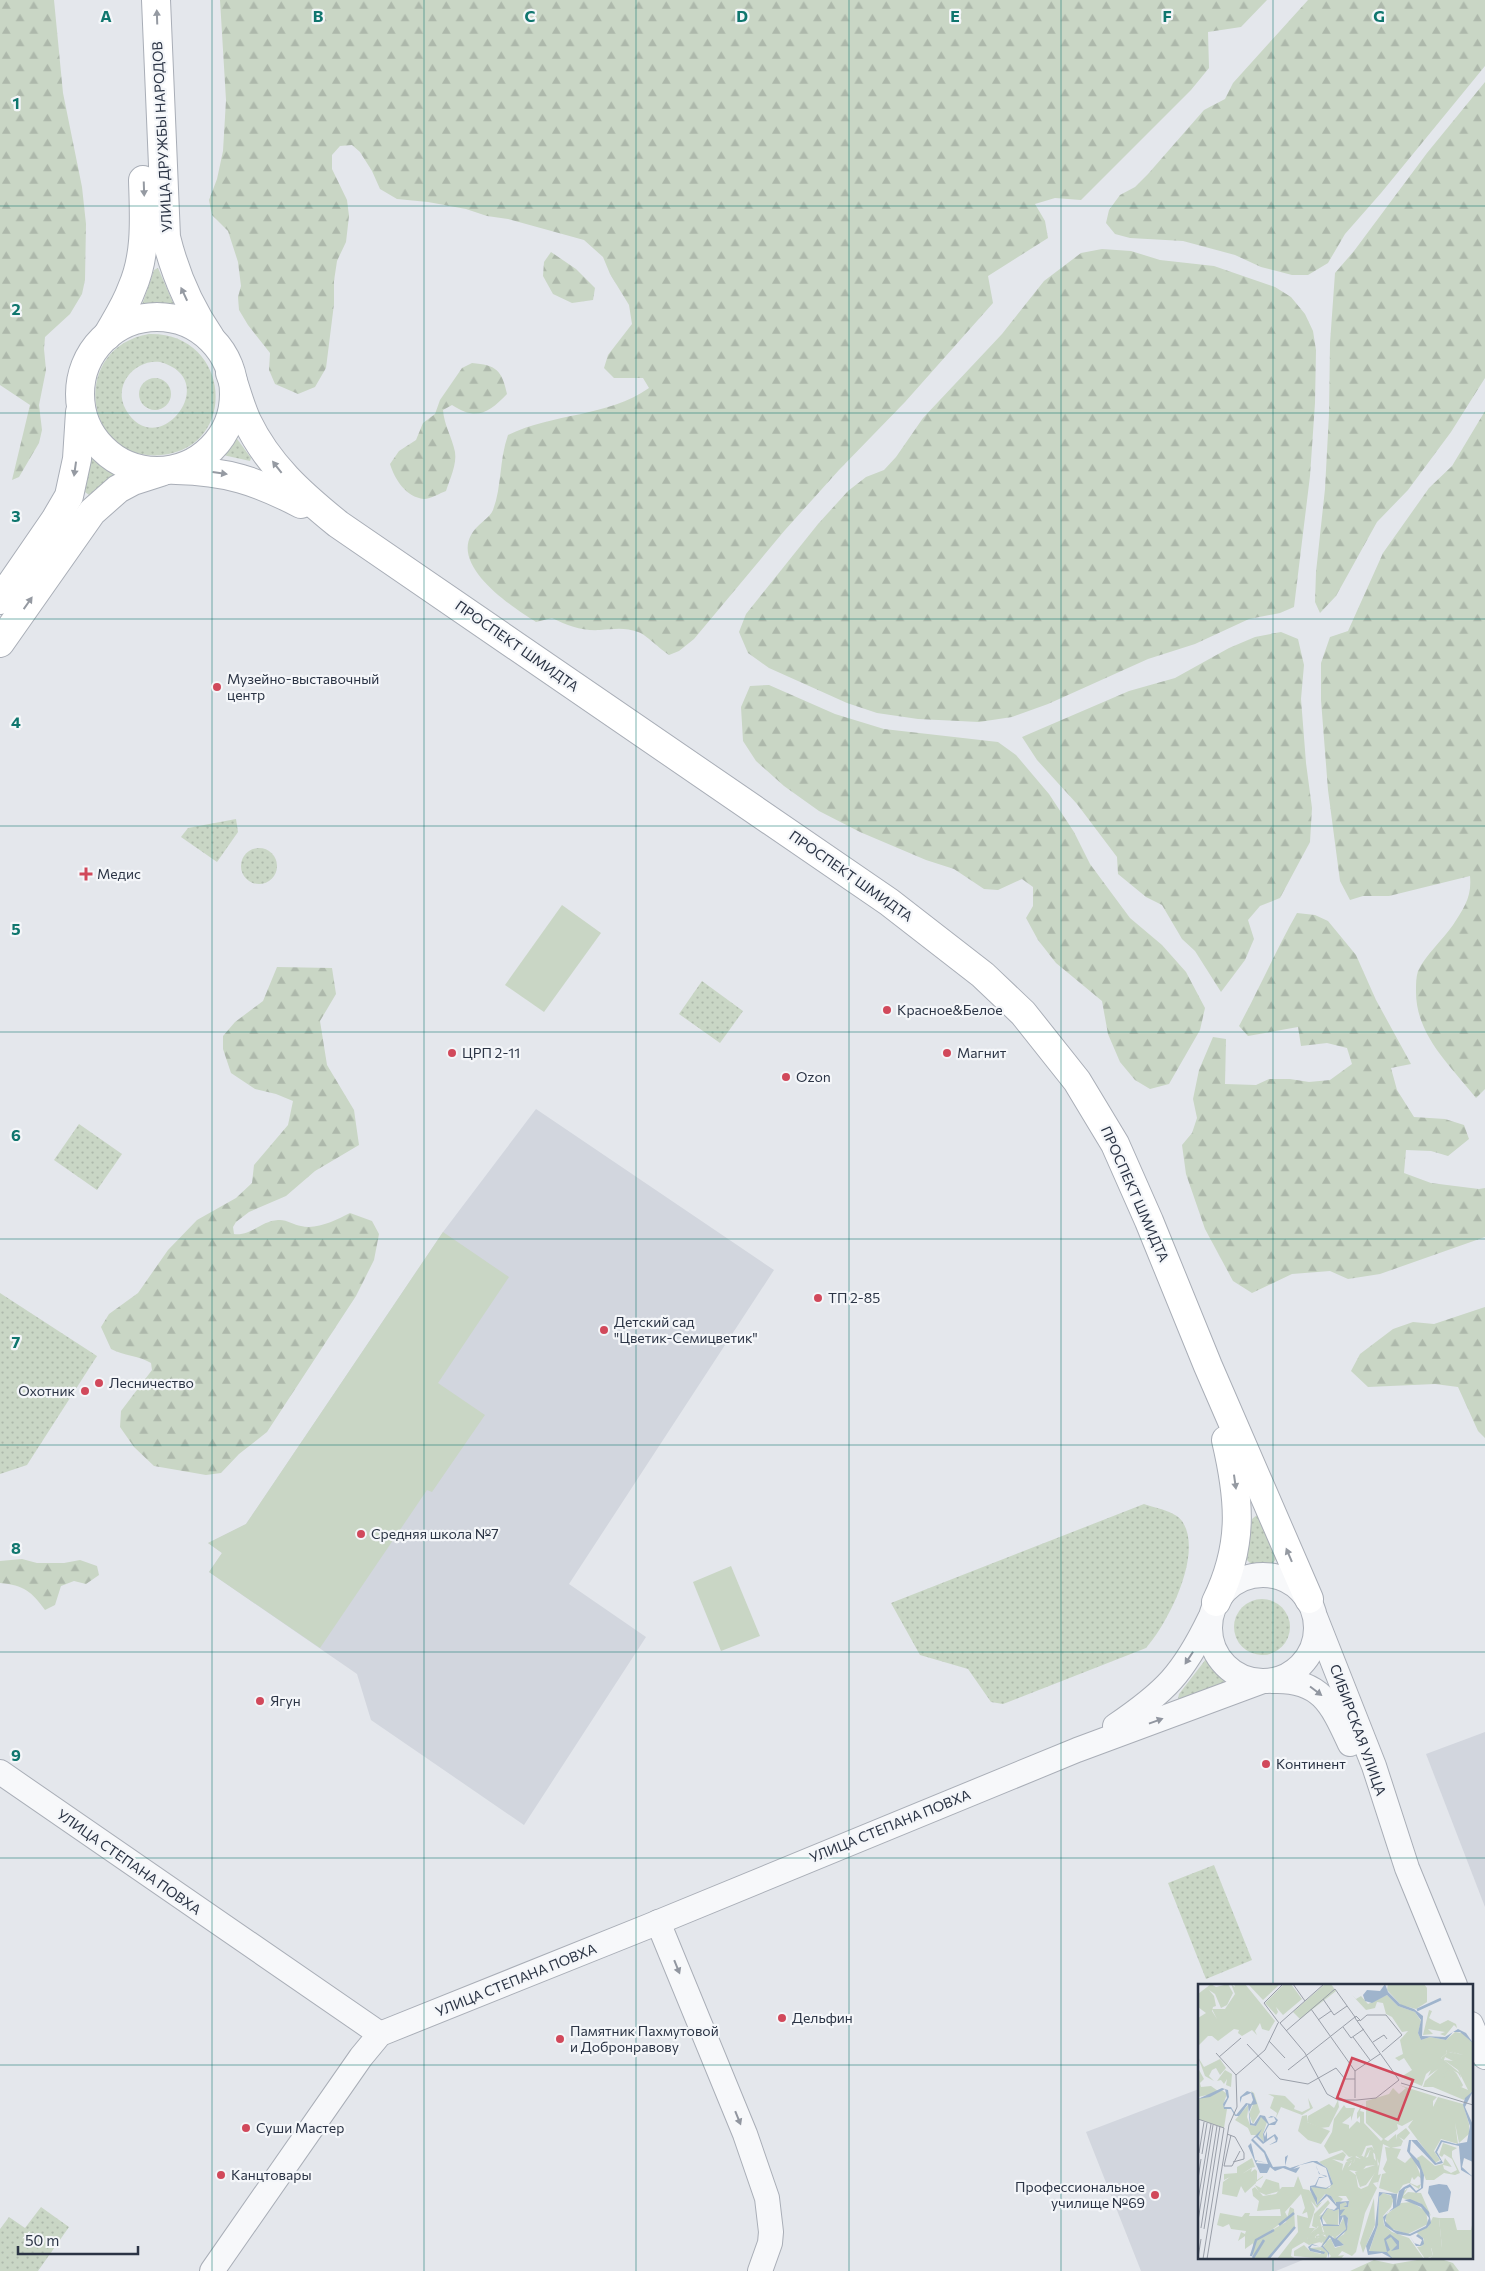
<svg xmlns="http://www.w3.org/2000/svg" width="1485" height="2271" viewBox="0 0 1485 2271" font-family="Commissioner,sans-serif">
	<style>
		.built { fill: #d2d6de }
		.grass { fill: url(#grass-dots); fill-rule: evenodd }
		.forest { fill: url(#forest-firs) }
		.pitch { fill: #c9d6c5 }
		.lines { fill: none; stroke-linecap: round; stroke-linejoin: round }
		.tertiary-casing { stroke: #a9aeb7; stroke-width: 26 }
		.secondary-casing { stroke: #a9aeb7; stroke-width: 30 }
		.tertiary { stroke: #f7f8fa; stroke-width: 24 }
		.secondary { stroke: #fff; stroke-width: 28 }
		.oneway { fill: #959aa2 }
		.oneway2 { fill: #9196a0 }
		.grid { fill: none; stroke: #0f766e; stroke-width: 1; stroke-opacity: 0.55 }
		.poi-dot { fill: #d1495b; stroke: #f4f6f9; stroke-width: 2 }
		.labels { text-anchor: middle; stroke-width: 4.5; stroke-linejoin: round; paint-order: stroke }
		.street-label { font-size: 14px; fill: #2b3445; stroke: #f4f6f9 }
		.poi-label { font-size: 14px; fill: #2b3445; stroke: #f4f6f9; text-anchor: start }
		.inset-river { fill: none; stroke: #9fb4cc; stroke-width: 2.5 }
		.inset-road { fill: none; stroke: #9a9fa9; stroke-width: 1 }
		.view { fill: #d1495b; fill-opacity: 0.15; stroke: #d1495b; stroke-width: 2.5 }
		.inset-edge { fill: none; stroke: #2b3445; stroke-width: 2.5 }
		.grid-label { font-size: 16px; text-anchor: middle; font-weight: bold; fill: #0f766e; stroke: #f4f6f9; stroke-width: 4.5; stroke-linejoin: round; paint-order: stroke }
	</style>
	<defs>
		<pattern id="grass-dots" width="8" height="8" patternUnits="userSpaceOnUse" patternTransform="scale(1.25)"><rect width="8" height="8" fill="#c9d6c5"/><path d="M2 2h.1M6 6h.1" fill="none" stroke="#adb8ab" stroke-width="1.8" stroke-linecap="round"/></pattern>
		<pattern id="forest-firs" width="22" height="20" patternUnits="userSpaceOnUse" patternTransform="scale(1.25)"><rect width="22" height="20" fill="#c9d6c5"/><path d="M5 1l3.5 6h-7zM16 11l3.5 6h-7z" fill="#adb8ab"/></pattern>
	</defs>
	<rect width="100%" height="100%" fill="#e4e7ec"/>
	<!-- built -->
	<g class="built">
		<polygon points="536,1109 774,1270 569,1584 646,1637 524,1825 371,1720 357,1674 209,1572 222,1553 208,1543 246,1524 443,1232"/>
		<polygon points="1485,1732 1485,1907 1426,1754"/>
		<polygon points="1199,2089 1199,2257 1310,2257 1276,2271 1141,2271 1086,2132"/>
	</g>
	<!-- grass -->
	<g class="grass">
		<polygon points="158,268 174,305 170,308 145,307 142,305 154,270"/>
		<path d="M 149,334 C 231,332 240,447 162,455 C 84,463 68,348 149,334 ZM 160,362 C 224,379 158,464 126,410 C 112,385 135,359 160,362 Z"/>
		<circle cx="155" cy="394" r="16"/>
		<polygon points="235,436 251,458 250,461 223,455 222,450 231,437"/>
		<polygon points="91,458 94,458 114,474 89,495 85,492"/>
		<polygon points="236,819 238,832 217,862 181,837 188,828"/>
		<circle cx="259" cy="866" r="18"/>
		<polygon points="702,981 743,1011 720,1043 679,1014"/>
		<polygon points="79,1124 122,1154 97,1190 54,1160"/>
		<polygon points="0,1293 97,1356 27,1465 0,1474"/>
		<path d="M 1144,1504 C 1155,1508 1175,1511 1182,1521 C 1204,1553 1168,1623 1146,1648 L 1003,1704 L 991,1702 L 968,1669 L 920,1655 L 891,1603 Z"/>
		<polygon points="1257,1515 1260,1518 1276,1559 1273,1563 1250,1563 1247,1560 1252,1519"/>
		<circle cx="1262" cy="1627" r="28"/>
		<polygon points="1206,1659 1224,1678 1225,1683 1178,1699 1179,1694"/>
		<polygon points="1214,1865 1252,1960 1206,1979 1168,1883"/>
		<polygon points="41,2207 69,2227 38,2271 0,2271 0,2229 9,2217 25,2228"/>
	</g>
	<!-- forest -->
	<g class="forest">
		<polygon points="0,0 54,0 63,93 82,187 86,224 85,280 82,294 70,314 45,337 44,349 46,370 39,405 42,430 39,443 19,477 12,480 30,405 0,385"/>
		<path d="M 220,0 L 1267,0 L 1241,27 L 1208,32 L 1209,68 L 1191,90 L 1081,200 L 1055,198 L 1035,204 L 1045,221 L 1048,238 L 988,276 L 993,303 L 905,402 L 839,470 L 785,530 L 694,639 L 679,651 L 669,655 C 660,649 645,634 638,632 C 625,627 613,629 600,630 C 582,631 568,626 552,618 L 536,622 C 512,607 453,568 471,535 C 476,525 490,518 493,510 C 502,486 499,460 508,435 C 553,413 608,417 649,388 L 643,378 L 614,378 L 604,368 L 608,355 L 632,324 L 629,305 L 610,274 L 603,257 L 584,240 L 508,219 L 487,216 L 466,209 L 428,202 L 397,199 L 380,189 L 372,171 L 360,152 L 352,145 L 340,146 L 332,155 L 332,169 L 347,200 L 349,216 L 346,242 L 337,261 L 334,281 L 334,304 L 326,368 L 315,387 L 298,394 L 275,384 L 269,370 L 270,353 L 248,325 L 239,310 L 238,297 L 241,286 L 238,262 L 228,231 L 212,215 L 209,200 L 217,179 L 223,151 L 226,100 Z"/>
		<polygon points="1308,0 1485,0 1485,66 1381,193 1345,234 1328,263 1308,275 1292,275 1261,267 1235,255 1183,241 1130,238 1115,234 1106,223 1109,210 1120,195 1135,187 1148,174 1204,110 1225,99 1233,83"/>
		<polygon points="1485,82 1485,378 1451,432 1408,490 1377,522 1336,596 1320,613 1315,602 1316,572 1325,489 1329,414 1330,343 1335,273 1354,251 1427,153"/>
		<polygon points="1102,249 1131,251 1160,260 1214,266 1275,287 1291,297 1305,314 1313,331 1316,350 1315,403 1310,476 1294,607 1280,613 1249,619 1195,644 1148,659 1048,704 1012,717 979,722 918,719 877,713 847,703 769,668 748,653 739,632 746,614 818,524 848,491 866,477 884,470 896,457 923,418 1002,334 1044,281 1081,253"/>
		<polygon points="551,252 576,269 595,288 593,300 572,303 553,294 543,276 544,262"/>
		<path d="M 472,363 C 496,365 502,370 507,394 C 489,413 476,421 452,405 L 443,410 C 444,425 452,437 455,452 C 457,464 450,479 446,491 C 440,493 431,499 424,499 C 406,497 395,480 390,464 L 399,451 L 416,440 L 423,423 L 435,414 L 440,400 L 462,368 Z"/>
		<path d="M 1485,411 L 1485,1089 L 1476,1098 C 1451,1066 1415,1035 1416,990 C 1416,984 1416,977 1418,971 C 1426,954 1442,941 1453,925 C 1464,908 1472,897 1470,876 L 1389,896 L 1363,896 L 1350,900 L 1340,881 L 1328,790 L 1321,700 L 1321,663 L 1330,637 L 1348,631 L 1383,553 L 1429,488 L 1452,466 Z"/>
		<polygon points="1281,632 1298,639 1304,665 1301,699 1306,763 1312,808 1310,842 1280,898 1260,906 1248,920 1254,939 1245,960 1221,992 1195,951 1182,939 1162,905 1146,897 1118,874 1117,857 1077,804 1037,760 1022,737 1129,691 1175,678 1229,648 1255,637"/>
		<polygon points="769,685 835,714 884,729 998,742 1016,755 1049,794 1074,832 1090,864 1130,918 1162,945 1186,972 1205,1008 1200,1030 1169,1084 1150,1089 1135,1080 1120,1062 1108,1034 1102,1001 1056,963 1038,940 1026,918 1033,906 1033,887 1022,879 998,890 984,889 954,869 926,860 860,832 819,811 784,786 756,761 743,741 741,707 750,686"/>
		<path d="M 1297,913 L 1315,915 L 1328,921 L 1356,955 L 1376,1000 L 1411,1064 L 1391,1068 L 1397,1090 L 1414,1117 L 1445,1119 L 1464,1125 L 1469,1139 L 1448,1156 L 1431,1151 L 1406,1150 L 1404,1173 L 1431,1183 L 1479,1189 L 1485,1188 L 1485,1237 L 1380,1274 L 1348,1279 L 1330,1271 L 1292,1274 L 1252,1293 L 1233,1281 L 1205,1229 L 1186,1174 L 1182,1145 L 1192,1133 L 1197,1118 L 1193,1099 L 1199,1070 L 1213,1037 L 1226,1039 L 1225,1084 L 1256,1085 L 1269,1079 L 1290,1079 L 1309,1082 L 1330,1080 L 1352,1064 L 1347,1048 L 1327,1043 L 1301,1046 L 1298,1027 L 1248,1036 L 1239,1026 C 1259,989 1276,950 1297,913 Z"/>
		<path d="M 277,967 L 332,968 L 336,994 L 320,1021 L 327,1065 L 354,1110 L 359,1145 L 315,1171 L 286,1196 L 249,1212 L 236,1222 L 233,1227 L 234,1234 C 251,1236 261,1221 278,1220 C 286,1219 294,1225 301,1226 C 317,1230 336,1220 350,1213 L 372,1221 L 379,1234 L 374,1260 L 356,1296 L 267,1432 L 239,1454 L 221,1473 L 206,1475 L 154,1466 L 134,1447 L 120,1427 L 121,1411 L 152,1370 L 151,1363 C 138,1355 124,1356 111,1349 L 101,1327 L 109,1314 L 138,1293 L 168,1250 L 197,1220 L 236,1198 L 252,1183 L 254,1165 L 288,1125 L 293,1101 L 276,1094 L 255,1089 L 231,1073 L 223,1049 L 223,1036 L 235,1022 L 263,1001 Z"/>
		<polygon points="1485,1307 1485,1438 1478,1431 1458,1387 1435,1384 1368,1387 1351,1371 1360,1354 1393,1329 1413,1322 1434,1324"/>
		<path d="M 22,1559 L 37,1563 L 64,1563 L 80,1560 L 97,1566 L 99,1575 L 86,1584 L 74,1581 L 61,1586 L 55,1605 L 45,1610 C 32,1592 24,1585 0,1583 L 0,1561 Z"/>
		<polygon points="1435,2257 1453,2263 1459,2271 1350,2271 1374,2260 1393,2264"/>
	</g>
	<!-- pitch -->
	<g class="pitch">
		<polygon points="562,905 601,933 544,1012 505,985"/>
		<polygon points="443,1232 509,1277 438,1383 485,1415 432,1492 427,1490 320,1648 209,1572 222,1553 208,1543 246,1524"/>
		<polygon points="731,1566 760,1636 721,1651 693,1582"/>
	</g>
	<g class="lines">
		<!-- tertiary casing -->
		<g class="tertiary-casing">
			<g id="tertiary">
				<circle cx="1263" cy="1628" r="53"/>
				<polyline points="1316,1619 1374,1766 1407,1868 1455,1985"/>
				<path d="M 1273,1681 C 1321,1679 1332,1705 1350,1744"/>
				<path d="M 1115,1726 C 1165,1692 1183,1674 1210,1618"/>
				<polyline points="0,1772 380,2034"/>
				<polyline points="658,1922 745,2134 767,2198 771,2232 770,2243 760,2271"/>
				<polyline points="1471,2024 1485,2057"/>
				<polyline points="212,2271 361,2057 380,2034 649,1926 1077,1750 1263,1681"/>
			</g>
		</g>
		<!-- secondary casing -->
		<g class="secondary-casing">
			<g id="secondary">
				<path d="M 156,0 L 166,237 C 175,274 188,305 210,337"/>
				<circle cx="157" cy="394" r="77"/>
				<path d="M 107,336 C 116,320 126,305 132,288 C 147,254 144,216 143,180"/>
				<path d="M 230,373 C 236,389 240,406 247,421 C 268,465 301,494 338,524 L 889,902 L 983,975 L 1023,1013 L 1077,1081 L 1115,1144 L 1149,1221 L 1208,1366 L 1309,1599"/>
				<path d="M 176,470 C 226,471 257,481 301,504"/>
				<polyline points="0,600 55,520 69,496 77,459 80,412"/>
				<polyline points="0,643 92,512 118,489 133,481 161,472"/>
				<path d="M 1216,1602 C 1244,1545 1240,1500 1226,1440"/>
			</g>
		</g>
		<!-- tertiary -->
		<use href="#tertiary" class="tertiary"/>
		<!-- secondary -->
		<use href="#secondary" class="secondary"/>
	</g>
	<!-- one-way arrows -->
	<defs><path id="oneway-solid" d="M-6-.8H1V-3.2L6.5 0L1 3.2V.8H-6Z" transform="scale(1.25)"/></defs>
	<g class="oneway">
		<use href="#oneway-solid" transform="translate(157 17) rotate(-92)"/>
		<use href="#oneway-solid" transform="translate(144 189) rotate(88)"/>
		<use href="#oneway-solid" transform="translate(184 294) rotate(-115)"/>
		<use href="#oneway-solid" transform="translate(277 467) rotate(-128)"/>
		<use href="#oneway-solid" transform="translate(75 469) rotate(98)"/>
		<use href="#oneway-solid" transform="translate(220 473) rotate(8)"/>
		<use href="#oneway-solid" transform="translate(28 603) rotate(-55)"/>
		<use href="#oneway-solid" transform="translate(1235 1482) rotate(82)"/>
		<use href="#oneway-solid" transform="translate(1289 1555) rotate(-113)"/>
	</g>
	<g class="oneway2">
		<use href="#oneway-solid" transform="translate(1189 1658) rotate(123)"/>
		<use href="#oneway-solid" transform="translate(1316 1691) rotate(37)"/>
		<use href="#oneway-solid" transform="translate(1156 1721) rotate(-20)"/>
		<use href="#oneway-solid" transform="translate(677 1967) rotate(68)"/>
		<use href="#oneway-solid" transform="translate(738 2118) rotate(68)"/>
	</g>
	<!-- grid -->
	<path class="grid" d="M 212,0 L 212,2271M 424,0 L 424,2271M 636,0 L 636,2271M 849,0 L 849,2271M 1061,0 L 1061,2271M 1273,0 L 1273,1985M 0,206 L 1485,206M 0,413 L 1485,413M 0,619 L 1485,619M 0,826 L 1485,826M 0,1032 L 1485,1032M 0,1239 L 1485,1239M 0,1445 L 1485,1445M 0,1652 L 1485,1652M 0,1858 L 1485,1858M 0,2065 L 1199,2065M 1471,2065 L 1485,2065M 1273,2257 L 1273,2271"/>
	<!-- markers -->
	<g class="poi-dot">
		<circle cx="217" cy="687" r="5"/>
		<path d="M83.5 866.5h5v5h5v5h-5v5h-5v-5h-5v-5h5z"/>
		<circle cx="887" cy="1010" r="5"/>
		<circle cx="452" cy="1053" r="5"/>
		<circle cx="947" cy="1053" r="5"/>
		<circle cx="786" cy="1077" r="5"/>
		<circle cx="818" cy="1298" r="5"/>
		<circle cx="604" cy="1330" r="5"/>
		<circle cx="99" cy="1383" r="5"/>
		<circle cx="85" cy="1391" r="5"/>
		<circle cx="361" cy="1534" r="5"/>
		<circle cx="260" cy="1701" r="5"/>
		<circle cx="1266" cy="1764" r="5"/>
		<circle cx="782" cy="2018" r="5"/>
		<circle cx="560" cy="2039" r="5"/>
		<circle cx="246" cy="2128" r="5"/>
		<circle cx="221" cy="2175" r="5"/>
		<circle cx="1155" cy="2195" r="5"/>
	</g>
	<g class="labels">
		<!-- street labels -->
		<g class="street-label">
			<text transform="translate(162 137) rotate(-93)" y="5">УЛИЦА ДРУЖБЫ НАРОДОВ</text>
			<text transform="translate(517 646) rotate(35)" y="5">ПРОСПЕКТ ШМИДТА</text>
			<text transform="translate(851 876) rotate(35)" y="5">ПРОСПЕКТ ШМИДТА</text>
			<text transform="translate(1135 1194) rotate(66)" y="5">ПРОСПЕКТ ШМИДТА</text>
			<text transform="translate(1358 1730) rotate(70)" y="5">СИБИРСКАЯ УЛИЦА</text>
			<text transform="translate(890 1826) rotate(-22)" y="5">УЛИЦА СТЕПАНА ПОВХА</text>
			<text transform="translate(129 1862) rotate(35)" y="5">УЛИЦА СТЕПАНА ПОВХА</text>
			<text transform="translate(516 1980) rotate(-22)" y="5">УЛИЦА СТЕПАНА ПОВХА</text>
		</g>
		<!-- poi labels -->
		<g class="poi-label">
			<text x="227" y="684">Музейно-выставочный<tspan x="227" dy="16">центр</tspan></text>
			<text x="97" y="879">Медис</text>
			<text x="897" y="1015">Красное&amp;Белое</text>
			<text x="462" y="1058">ЦРП 2-11</text>
			<text x="957" y="1058">Магнит</text>
			<text x="796" y="1082">Ozon</text>
			<text x="828" y="1303">ТП 2-85</text>
			<text x="614" y="1327">Детский сад<tspan x="614" dy="16">"Цветик-Семицветик"</tspan></text>
			<text x="109" y="1388">Лесничество</text>
			<text x="75" y="1396" text-anchor="end">Охотник</text>
			<text x="371" y="1539">Средняя школа №7</text>
			<text x="270" y="1706">Ягун</text>
			<text x="1276" y="1769">Континент</text>
			<text x="792" y="2023">Дельфин</text>
			<text x="570" y="2036">Памятник Пахмутовой<tspan x="570" dy="16">и Добронравову</tspan></text>
			<text x="256" y="2133">Суши Мастер</text>
			<text x="231" y="2180">Канцтовары</text>
			<text x="1145" y="2192" text-anchor="end">Профессиональное<tspan x="1145" dy="16">училище №69</tspan></text>
		</g>
	</g>
	<!-- overview -->
	<g transform="translate(1198 1984)">
		<rect width="275" height="275" fill="#e4e7ec"/>
		<path d="M 127,0 L 133,0 L 138,7 L 102,35 L 95,28 Z" fill="#c9d6c5"/>
		<path d="M 13,0 L 18,3 L 30,0 L 35,9 L 29,21 L 23,24 L 17,10 L 11,6 L 16,12 L 18,22 L 15,23 L 14,27 L 19,35 L 14,25 L 27,25 L 37,10 L 33,0 L 37,3 L 36,0 L 47,0 L 77,37 L 71,47 L 64,45 L 62,39 L 57,47 L 59,51 L 54,46 L 44,52 L 40,49 L 41,46 L 36,45 L 20,57 L 14,52 L 10,52 L 0,62 L 0,34 L 8,29 L 0,23 L 0,10 ZM 50,0 L 82,0 L 65,16 ZM 86,0 L 93,0 L 104,15 L 85,31 L 78,23 L 80,28 L 78,31 L 67,19 ZM 190,0 L 226,0 L 229,4 L 229,18 L 218,25 L 203,21 L 189,6 ZM 154,11 L 158,15 L 163,12 L 170,20 L 189,11 L 200,22 L 217,28 L 223,37 L 220,49 L 223,56 L 232,53 L 248,56 L 257,48 L 264,49 L 275,59 L 275,107 L 266,116 L 235,103 L 225,103 L 227,97 L 240,85 L 230,92 L 233,86 L 228,90 L 224,102 L 203,93 L 214,86 L 206,74 L 201,77 L 197,74 L 205,70 L 202,56 L 210,47 L 204,48 L 194,33 L 188,30 L 185,19 L 179,18 L 177,24 L 168,26 ZM 248,66 L 265,71 L 250,68 L 248,72 L 256,77 L 246,76 L 260,86 L 270,106 L 263,103 L 259,90 L 243,74 L 249,69 ZM 231,26 L 234,27 L 231,34 L 236,37 L 242,40 L 250,36 L 258,40 L 259,44 L 256,41 L 247,52 L 242,50 L 247,48 L 230,45 L 235,50 L 225,51 ZM 0,73 L 6,83 L 22,75 L 28,84 L 22,91 L 18,84 L 14,86 L 11,92 L 16,97 L 7,92 ZM 0,84 L 6,95 L 2,99 L 3,103 L 13,102 L 20,107 L 18,109 L 0,113 ZM 27,86 L 34,90 L 33,103 L 28,101 L 29,95 L 26,100 L 23,96 L 19,97 ZM 201,101 L 239,113 L 235,117 L 235,123 L 240,113 L 265,120 L 271,140 L 271,150 L 261,159 L 257,139 L 260,160 L 243,155 L 236,167 L 242,176 L 237,179 L 210,143 L 215,136 L 204,142 L 199,140 L 200,145 L 186,155 L 190,157 L 198,150 L 199,156 L 199,151 L 208,144 L 212,149 L 206,156 L 201,153 L 205,157 L 203,162 L 193,164 L 185,160 L 180,191 L 183,190 L 179,202 L 180,198 L 175,199 L 179,204 L 167,229 L 158,268 L 154,272 L 144,267 L 140,272 L 146,271 L 143,275 L 130,275 L 133,272 L 125,263 L 132,253 L 137,264 L 146,261 L 138,255 L 146,250 L 150,240 L 150,234 L 141,231 L 142,219 L 148,218 L 149,221 L 145,223 L 150,223 L 151,217 L 148,212 L 140,212 L 145,215 L 139,221 L 133,212 L 127,210 L 119,220 L 113,203 L 132,204 L 134,197 L 129,184 L 121,178 L 145,168 L 148,171 L 145,177 L 134,175 L 145,180 L 144,187 L 148,178 L 155,176 L 150,183 L 156,178 L 157,173 L 163,175 L 170,173 L 172,166 L 175,168 L 177,181 L 168,182 L 163,188 L 151,186 L 158,191 L 160,203 L 163,205 L 170,202 L 181,180 L 174,161 L 168,162 L 164,171 L 151,173 L 144,166 L 131,170 L 126,162 L 134,148 L 136,135 L 146,121 L 148,124 L 157,124 L 153,137 L 153,132 L 144,139 L 151,141 L 151,145 L 159,137 L 162,139 L 162,132 L 159,135 L 159,129 L 165,119 L 162,127 L 166,128 L 166,139 L 183,157 L 185,155 L 168,139 L 168,117 L 191,110 L 195,104 L 201,110 L 208,104 ZM 24,106 L 29,110 L 25,121 L 29,125 L 26,144 L 0,135 L 0,115 ZM 53,107 L 56,109 L 62,128 L 55,140 L 51,130 L 57,116 ZM 51,120 L 49,133 L 52,141 L 58,142 L 63,132 L 69,138 L 65,150 L 66,158 L 60,151 L 53,151 L 50,144 L 37,136 ZM 109,131 L 109,138 L 132,147 L 123,160 L 110,156 L 100,147 L 104,132 ZM 245,159 L 259,164 L 254,167 L 254,173 L 262,189 L 257,191 L 246,189 L 236,196 L 228,196 L 219,174 L 224,171 L 237,182 L 245,180 L 247,174 L 254,183 L 245,181 L 246,185 L 253,189 L 259,186 L 254,175 L 246,170 L 244,173 L 241,171 ZM 187,163 L 203,165 L 199,174 L 207,179 L 213,173 L 216,175 L 224,195 L 220,192 L 216,196 L 214,193 L 212,199 L 219,202 L 223,200 L 221,205 L 211,199 L 205,201 L 199,210 L 181,204 L 184,190 L 188,189 L 185,185 L 189,176 ZM 54,174 L 57,183 L 53,184 L 44,190 L 54,184 L 53,188 L 57,185 L 59,187 L 59,196 L 65,192 L 65,193 L 58,198 L 57,187 L 58,199 L 47,209 L 43,202 L 39,213 L 24,210 L 25,198 L 32,193 L 26,196 L 26,190 L 39,189 L 39,183 ZM 100,192 L 105,205 L 111,206 L 116,212 L 118,221 L 124,218 L 119,224 L 113,217 L 117,225 L 111,244 L 117,244 L 109,255 L 121,242 L 126,250 L 123,251 L 128,253 L 124,242 L 141,242 L 146,233 L 148,245 L 138,253 L 144,262 L 138,262 L 135,252 L 123,263 L 125,258 L 119,255 L 123,252 L 120,250 L 117,253 L 122,258 L 111,261 L 106,258 L 94,265 L 93,272 L 98,275 L 79,275 L 100,248 L 99,231 L 110,234 L 109,228 L 104,230 L 107,224 L 103,210 L 87,228 L 90,234 L 47,265 L 47,252 L 40,257 L 43,248 L 47,250 L 48,247 L 33,245 L 31,240 L 25,243 L 19,241 L 22,229 L 44,233 L 47,229 L 52,229 L 51,232 L 83,232 L 82,225 L 59,227 L 61,217 L 55,212 L 54,205 L 57,203 L 65,212 L 78,210 L 84,203 L 96,203 ZM 210,204 L 205,212 L 210,208 L 223,209 L 233,232 L 222,219 L 204,214 L 204,209 ZM 185,209 L 194,212 L 195,217 L 193,223 L 185,232 L 186,241 L 194,248 L 211,254 L 226,275 L 195,275 L 186,268 L 171,268 L 180,241 L 181,213 ZM 176,214 L 177,241 L 165,269 L 162,259 ZM 213,218 L 228,227 L 230,240 L 210,250 L 194,245 L 188,239 L 188,231 L 203,219 ZM 130,224 L 136,227 L 141,225 L 140,241 L 130,242 L 124,233 ZM 235,233 L 241,234 L 244,264 L 233,264 L 235,272 L 227,275 L 219,263 L 224,262 L 226,255 L 218,248 L 230,243 ZM 106,261 L 112,267 L 123,270 L 123,266 L 113,267 L 112,264 L 124,263 L 130,269 L 128,275 L 96,272 L 96,267 Z" fill="#c9d6c5" fill-rule="evenodd"/>
		<path d="M 248,65 L 266,72 L 251,68 L 256,75 L 259,74 L 262,75 L 255,77 L 247,73 L 246,76 L 262,89 L 263,94 L 260,89 L 254,86 L 259,90 L 265,101 L 264,103 L 259,101 L 261,106 L 257,102 L 258,100 L 261,99 L 259,90 L 252,86 L 248,91 L 253,92 L 240,94 L 251,86 L 243,74 L 249,69 ZM 70,110 L 87,112 L 97,122 L 96,125 L 104,128 L 112,124 L 110,114 L 115,124 L 104,131 L 83,123 L 78,134 L 79,129 L 72,124 L 76,113 ZM 174,163 L 179,171 L 180,185 L 168,201 L 162,203 L 157,188 L 177,181 L 174,172 L 178,177 L 177,170 L 172,166 L 166,177 L 158,172 L 155,180 L 152,183 L 154,176 L 150,178 L 148,176 L 160,169 L 166,173 L 169,164 ZM 68,195 L 81,199 L 82,207 L 68,211 L 61,208 L 57,201 L 63,204 ZM 130,216 L 132,219 L 121,232 L 126,230 L 122,236 L 125,248 L 129,249 L 125,252 L 129,252 L 119,254 L 125,256 L 124,259 L 118,257 L 118,252 L 126,250 L 120,242 L 110,257 L 110,252 L 118,244 L 114,242 L 116,230 ZM 92,223 L 96,225 L 97,243 L 71,275 L 50,275 L 55,274 L 55,257 L 88,238 ZM 241,234 L 256,234 L 259,246 L 273,246 L 275,236 L 275,275 L 231,275 L 235,271 L 233,263 L 244,264 Z" fill="#c9d6c5"/>
		<path d="M 140,116 L 141,123 L 131,143 L 122,144 L 109,138 L 110,132 L 131,120 L 136,124 Z" fill="#c9d6c5"/>
		<path d="M 187,0 L 190,8 L 202,20 L 216,25 L 225,32 L 224,52 L 247,53 L 260,45 L 268,49 L 275,59 L 262,48 L 255,48 L 248,56 L 232,53 L 223,56 L 220,49 L 223,36 L 217,28 L 200,22 L 189,11 L 174,19 L 167,17 L 165,11 L 169,6 L 182,7 ZM 24,104 L 30,106 L 31,113 L 26,123 L 33,123 L 38,131 L 48,119 L 53,120 L 55,116 L 53,109 L 44,113 L 42,119 L 42,113 L 49,107 L 55,109 L 59,120 L 54,121 L 51,128 L 53,139 L 56,140 L 62,131 L 67,132 L 71,140 L 78,137 L 76,133 L 70,134 L 73,132 L 77,133 L 80,136 L 77,141 L 71,141 L 66,150 L 67,153 L 69,147 L 69,155 L 77,150 L 80,154 L 79,158 L 71,161 L 78,157 L 76,152 L 65,160 L 58,153 L 55,155 L 67,167 L 75,183 L 87,182 L 87,173 L 90,171 L 87,182 L 92,184 L 114,177 L 119,177 L 129,184 L 135,200 L 128,205 L 113,203 L 119,214 L 119,220 L 128,210 L 133,212 L 138,220 L 138,218 L 151,217 L 150,223 L 145,223 L 149,221 L 148,218 L 142,220 L 142,226 L 147,225 L 142,232 L 147,231 L 150,234 L 149,246 L 139,255 L 146,261 L 137,263 L 132,253 L 125,262 L 131,269 L 130,275 L 130,269 L 124,263 L 114,261 L 112,264 L 127,268 L 126,270 L 112,267 L 110,263 L 114,260 L 123,263 L 131,251 L 137,255 L 148,245 L 145,232 L 141,242 L 125,242 L 122,234 L 129,224 L 136,226 L 139,223 L 129,212 L 119,221 L 112,206 L 112,202 L 117,201 L 121,193 L 122,193 L 127,194 L 128,193 L 122,190 L 119,185 L 118,181 L 121,190 L 129,192 L 127,194 L 121,194 L 118,202 L 128,204 L 133,201 L 128,184 L 115,178 L 102,181 L 95,185 L 102,183 L 98,189 L 85,184 L 77,187 L 72,183 L 69,189 L 62,189 L 50,162 L 53,159 L 57,176 L 69,179 L 59,177 L 58,179 L 70,180 L 66,169 L 53,156 L 64,145 L 60,152 L 66,158 L 65,150 L 70,140 L 63,133 L 58,142 L 52,141 L 50,120 L 41,132 L 37,132 L 33,125 L 26,125 L 25,120 L 29,114 L 27,105 L 12,113 L 0,115 ZM 130,224 L 136,227 L 141,225 L 141,241 L 125,240 L 124,233 ZM 275,107 L 267,123 L 275,141 L 275,178 L 266,174 L 264,183 L 275,193 L 263,186 L 261,162 L 244,158 L 239,168 L 245,179 L 237,181 L 213,156 L 212,168 L 221,177 L 226,191 L 225,204 L 218,209 L 212,203 L 207,205 L 202,221 L 189,229 L 187,237 L 196,246 L 212,250 L 228,242 L 231,234 L 223,223 L 206,216 L 212,215 L 224,220 L 231,228 L 233,239 L 229,244 L 212,252 L 216,259 L 222,261 L 224,256 L 218,252 L 220,250 L 225,254 L 226,260 L 223,262 L 218,262 L 212,252 L 199,250 L 187,242 L 185,233 L 195,224 L 195,216 L 193,211 L 185,209 L 181,213 L 180,241 L 171,267 L 189,268 L 186,255 L 192,250 L 201,257 L 201,265 L 193,267 L 199,261 L 193,253 L 188,256 L 192,266 L 189,268 L 195,275 L 184,269 L 170,271 L 168,262 L 177,243 L 181,208 L 199,210 L 198,222 L 201,207 L 206,203 L 212,200 L 218,207 L 223,204 L 222,186 L 209,167 L 211,156 L 219,156 L 238,179 L 243,177 L 237,168 L 243,156 L 258,160 L 269,158 L 272,142 L 265,121 L 267,114 ZM 241,200 L 249,201 L 253,208 L 250,227 L 241,229 L 230,209 L 231,202 Z" fill="#9fb4cc" fill-rule="evenodd"/>
		<path class="inset-river" d="M 219,26 L 243,15M 81,241 L 96,229M 53,272 L 58,256 L 76,246M 55,274 L 66,256M 70,275 L 97,243"/>
		<path class="inset-road" d="M 95,0 L 107,17M 126,0 L 82,39 L 107,69 L 129,110 L 140,116 L 159,116M 137,5 L 157,33M 125,15 L 136,31 L 149,22M 113,25 L 157,87M 120,36 L 133,27M 159,37 L 162,36 L 158,32 L 157,34 L 201,96M 162,37 L 169,31 L 188,31 L 204,51 L 184,68M 81,39 L 66,19 L 85,0M 145,43 L 153,54 L 166,45M 88,47 L 137,5M 155,53 L 172,76M 71,57 L 87,74M 175,58 L 186,51 L 189,55M 49,60 L 82,95 L 110,100 L 138,84 L 147,95 L 157,95M 18,69 L 38,91M 21,73 L 43,54M 90,86 L 157,33M 157,87 L 182,70M 157,87 L 157,114M 38,91 L 67,66 L 80,39M 203,99 L 275,121M 159,116 L 178,114 L 201,96M 0,135 L 26,144 L 5,275M 29,150 L 37,153 L 46,169 L 46,175 L 35,178M 1,169 L 6,138M 4,170 L 9,139M 26,182 L 33,151M 26,182 L 34,182 L 42,167M 0,195 L 3,175M 0,216 L 13,140M 0,237 L 15,141M 3,244 L 19,142M 6,245 L 22,142M 0,274 L 3,255M 9,275 L 31,141 L 39,123 L 38,91"/>
		<path class="view" d="M 154,74 L 215,96 L 200,136 L 139,114 Z"/>
		<rect width="275" height="275" class="inset-edge"/>
	</g>
	<g class="grid-label">
		<text x="106" y="22">A</text>
		<text x="318" y="22">B</text>
		<text x="530" y="22">C</text>
		<text x="742" y="22">D</text>
		<text x="955" y="22">E</text>
		<text x="1167" y="22">F</text>
		<text x="1379" y="22">G</text>
		<text x="16" y="109">1</text>
		<text x="16" y="315">2</text>
		<text x="16" y="522">3</text>
		<text x="16" y="728">4</text>
		<text x="16" y="935">5</text>
		<text x="16" y="1141">6</text>
		<text x="16" y="1348">7</text>
		<text x="16" y="1554">8</text>
		<text x="16" y="1761">9</text>
	</g>
	<!-- scale -->
	<path d="M18 2246v8h120v-8" fill="none" stroke="#2b3445" stroke-width="2.5"/>
	<text x="25" y="2246" font-size="15" fill="#2b3445" stroke="#f4f6f9" stroke-width="4" paint-order="stroke">50 m</text>
</svg>
